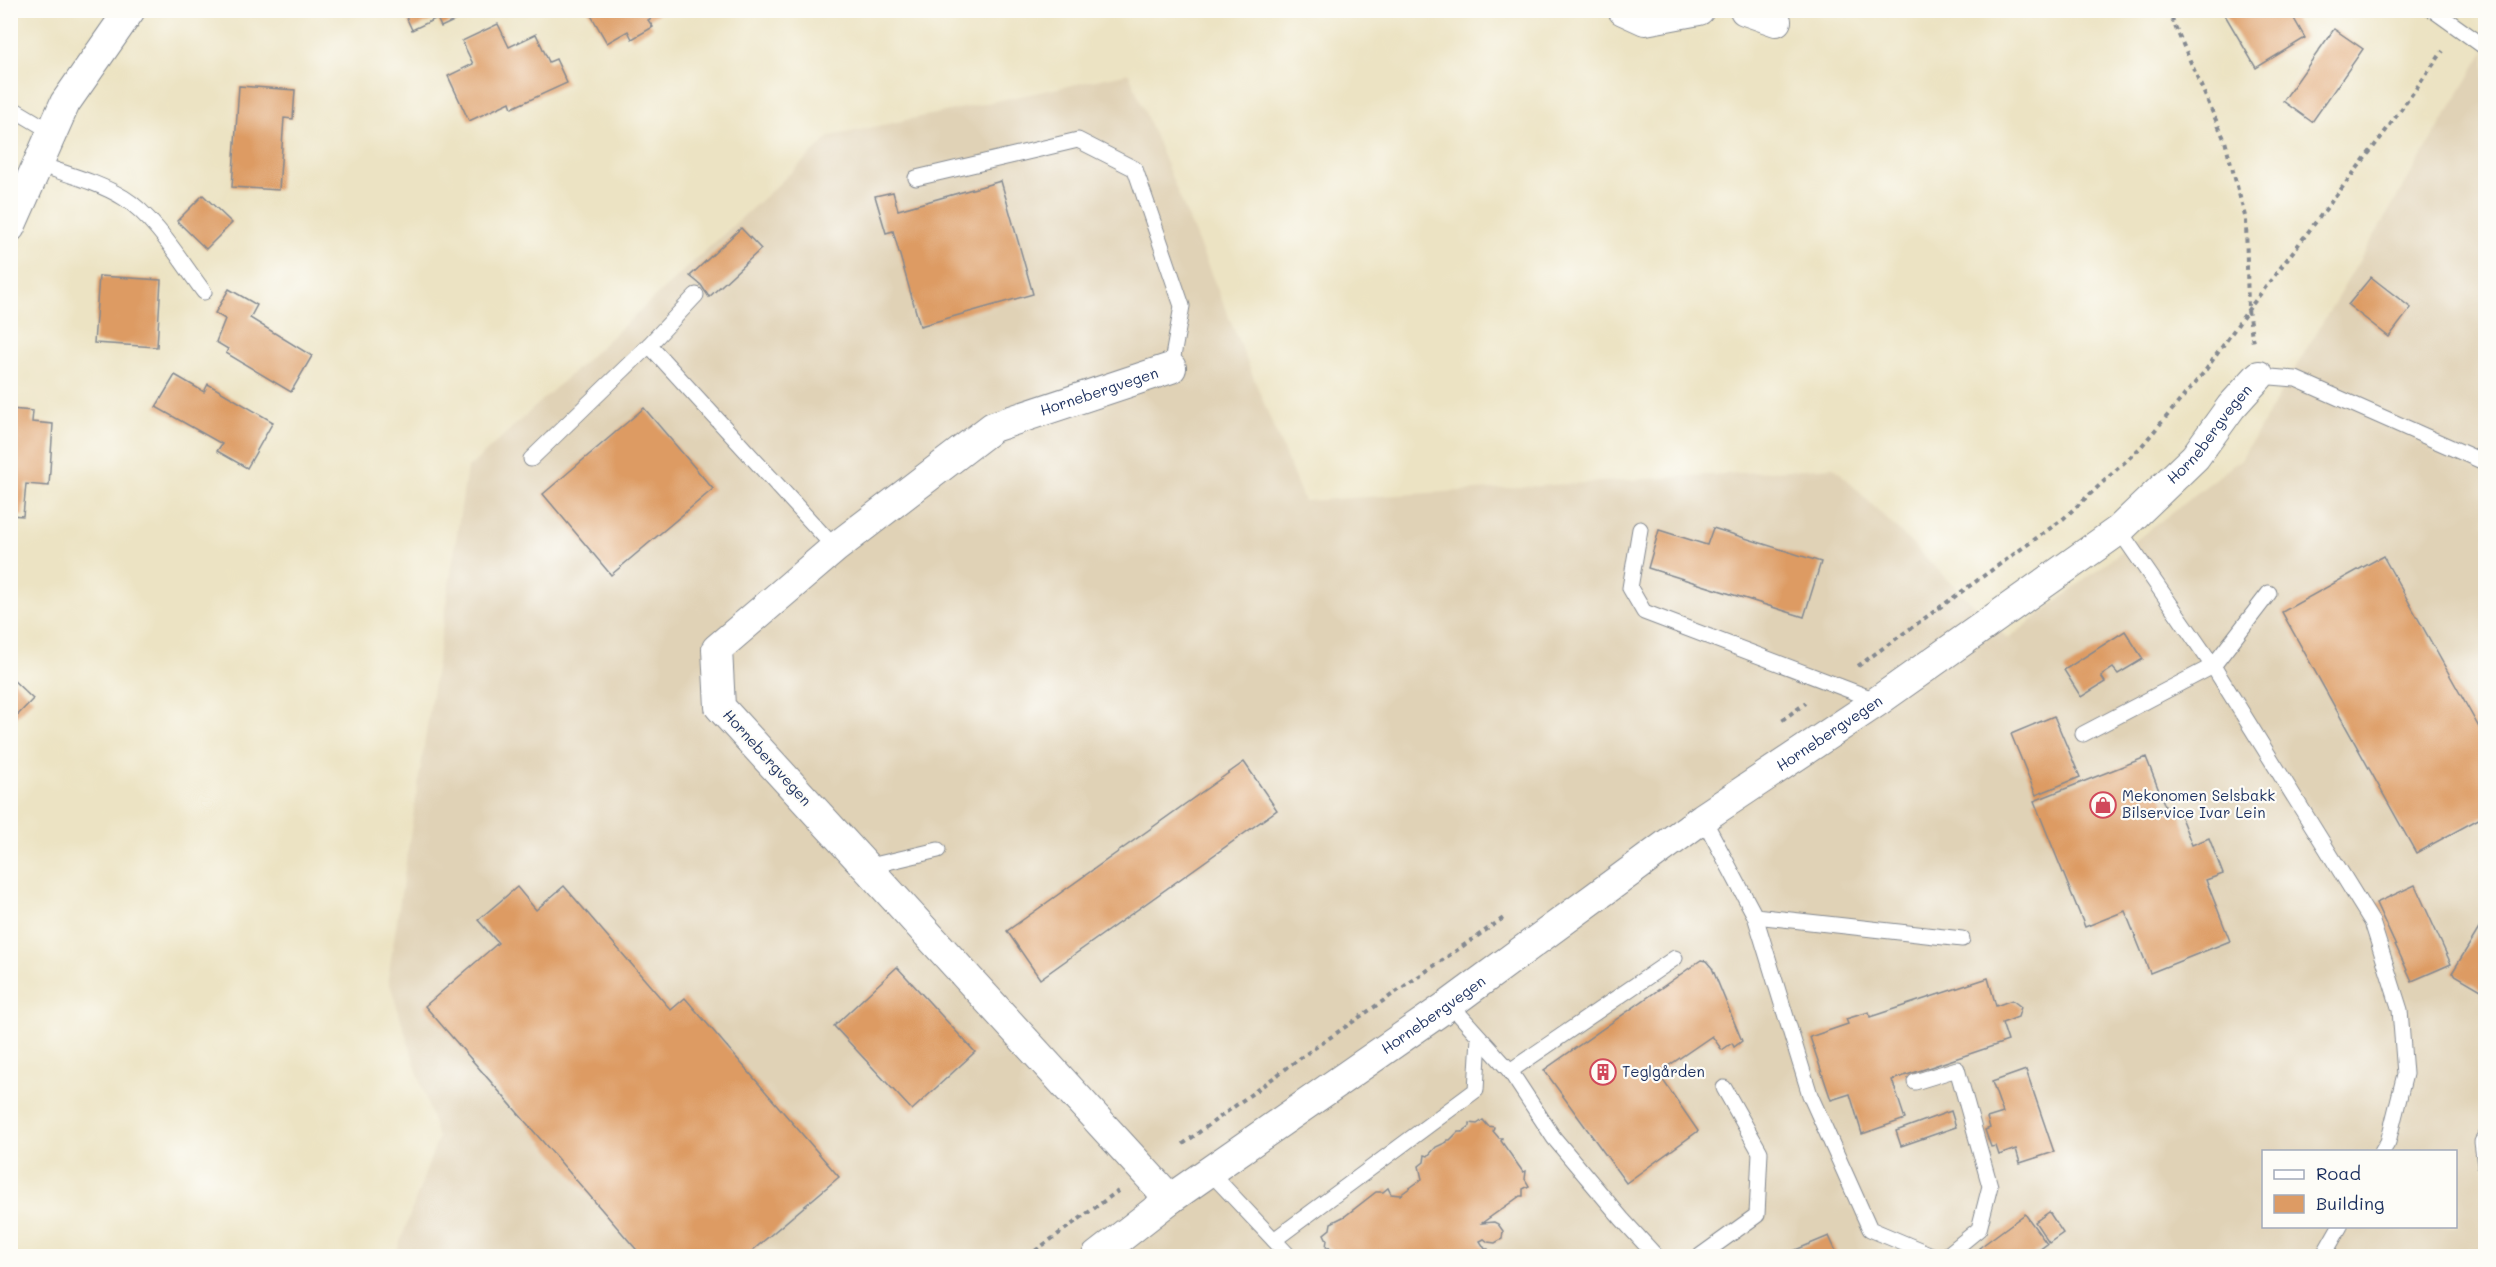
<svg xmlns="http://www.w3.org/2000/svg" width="2496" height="1267" viewBox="0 0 2496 1267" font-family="Mali,sans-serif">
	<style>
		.built { fill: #e0d2b6; fill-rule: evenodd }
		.building { fill: #dd9b64 }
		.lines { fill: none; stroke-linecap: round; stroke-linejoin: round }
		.lane-casing { stroke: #848990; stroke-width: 17 }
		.street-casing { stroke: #848990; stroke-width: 32 }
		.path { stroke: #848990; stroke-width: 4; stroke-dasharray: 4.5 4.5; stroke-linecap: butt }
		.lane { stroke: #fff; stroke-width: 15 }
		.street { stroke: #fff; stroke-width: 30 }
		.labels { text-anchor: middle; stroke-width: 4.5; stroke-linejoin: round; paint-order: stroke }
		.street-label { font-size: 15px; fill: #1b2f5e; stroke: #fdfcf7 }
		.poi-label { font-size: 15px; fill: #1b2f5e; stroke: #fdfcf7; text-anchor: start }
	</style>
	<rect width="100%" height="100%" fill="#fdfcf7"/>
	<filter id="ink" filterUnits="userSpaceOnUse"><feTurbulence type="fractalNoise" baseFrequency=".0167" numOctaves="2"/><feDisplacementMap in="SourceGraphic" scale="12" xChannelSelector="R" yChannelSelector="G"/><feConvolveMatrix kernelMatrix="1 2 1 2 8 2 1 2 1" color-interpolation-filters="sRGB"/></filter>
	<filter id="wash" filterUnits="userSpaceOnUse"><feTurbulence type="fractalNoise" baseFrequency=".008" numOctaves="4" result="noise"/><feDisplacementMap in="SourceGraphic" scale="24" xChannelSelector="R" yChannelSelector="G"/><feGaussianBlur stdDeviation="1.35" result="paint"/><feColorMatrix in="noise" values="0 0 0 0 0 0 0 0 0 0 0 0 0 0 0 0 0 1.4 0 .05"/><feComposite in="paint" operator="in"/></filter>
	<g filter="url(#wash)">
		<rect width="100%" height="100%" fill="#ece3c3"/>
		<!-- built -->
		<path class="built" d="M 2485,50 L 2485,1256 L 395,1256 L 438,1138 L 388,978 L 467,469 L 831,136 L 1129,73 L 1304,501 L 1834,467 L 2008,639 L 2241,459 ZM 2264,1152 L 2456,1152 L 2456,1226 L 2264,1226 Z"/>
		<g id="blocks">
			<!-- building -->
			<g class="building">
				<polygon points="403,10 486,10 476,15 475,11 441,27 437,18 412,30"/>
				<polygon points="588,10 664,10 648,20 653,27 632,39 628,31 607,43"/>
				<polygon points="2222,10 2289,10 2305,38 2256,68"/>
				<polygon points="498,24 509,47 536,34 549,62 556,59 567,83 512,108 510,102 469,121 448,76 473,64 462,41"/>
				<polygon points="2334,29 2363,49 2312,122 2283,101"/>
				<polygon points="239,86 295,90 293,119 284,118 279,190 232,187"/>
				<polygon points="1001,181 1033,294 920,326 893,231 886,233 875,196 893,192 898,210"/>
				<polygon points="203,195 232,223 206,249 177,221"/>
				<polygon points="741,228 761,249 709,297 701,285 690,276"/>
				<polygon points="99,276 161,280 157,347 94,343"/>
				<polygon points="2371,277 2411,308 2389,337 2348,305"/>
				<polygon points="229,289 257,305 250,318 312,356 291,392 226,353 228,349 216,342 225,319 215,313"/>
				<polygon points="175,375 204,392 208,384 273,422 247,468 217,451 222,444 156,407"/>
				<polygon points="644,408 713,489 611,575 543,494"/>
				<polygon points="10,409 33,411 32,422 53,424 49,486 26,484 23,516 10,515"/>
				<polygon points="1713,528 1821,562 1804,617 1648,568 1659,530 1707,545"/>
				<polygon points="2383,556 2486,740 2486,815 2416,853 2282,612"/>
				<polygon points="2125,631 2143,659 2118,674 2113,668 2101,676 2105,682 2081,697 2064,670"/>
				<polygon points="10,677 33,699 10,723"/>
				<polygon points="2054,716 2080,777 2036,795 2011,734"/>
				<polygon points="2146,757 2168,814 2178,810 2192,845 2209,838 2223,874 2206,880 2230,941 2150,973 2125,911 2085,927 2034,801"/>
				<polygon points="1244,762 1277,810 1040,979 1007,931"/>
				<polygon points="2415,885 2451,964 2412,981 2376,903"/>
				<polygon points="564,886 671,1010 685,998 839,1177 746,1256 642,1256 425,1006 498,943 478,920 517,887 536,910"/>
				<polygon points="2486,917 2486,993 2452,973"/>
				<polygon points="1701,960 1706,961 1712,968 1742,1041 1734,1047 1732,1043 1722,1050 1712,1036 1658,1073 1698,1131 1626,1183 1544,1070"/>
				<polygon points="897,967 975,1052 912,1110 834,1026"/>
				<polygon points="1988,978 1996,1006 2012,1000 2021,1007 2018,1017 2002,1023 2008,1041 1892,1080 1905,1119 1862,1134 1850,1094 1831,1100 1810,1037 1848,1024 1846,1019 1869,1012 1870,1017"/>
				<polygon points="2026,1070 2054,1152 2020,1163 2016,1149 1999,1155 1996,1146 1991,1147 1985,1130 1990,1128 1987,1118 2003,1113 1992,1082"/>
				<polygon points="1951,1111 1956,1127 1901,1146 1896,1131"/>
				<polygon points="1483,1120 1488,1126 1494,1127 1493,1131 1499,1138 1502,1138 1501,1141 1523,1172 1526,1171 1525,1179 1529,1186 1523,1189 1523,1196 1520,1196 1482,1223 1494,1222 1498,1224 1503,1231 1502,1239 1495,1243 1488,1242 1484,1239 1480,1241 1485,1249 1488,1249 1490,1256 1336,1256 1330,1248 1326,1247 1327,1240 1324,1234 1330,1229 1331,1223 1345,1216 1376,1192 1383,1192 1388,1188 1391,1194 1400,1195 1422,1179 1419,1166 1424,1162 1425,1155 1428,1156 1436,1147 1447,1142 1447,1140 1450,1140 1458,1132 1462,1132 1470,1126 1470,1123 1477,1124"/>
				<polygon points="2049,1212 2063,1233 2049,1243 2035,1222"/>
				<polygon points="2025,1214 2047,1244 2031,1256 1986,1256 1979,1248"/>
				<polygon points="1829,1236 1838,1256 1781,1256"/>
			</g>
		</g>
	</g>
	<g filter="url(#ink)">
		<use href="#blocks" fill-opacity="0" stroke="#848990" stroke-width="1.5"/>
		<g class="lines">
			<!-- lane casing -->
			<g class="lane-casing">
				<g id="lane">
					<polyline points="2433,10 2486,48"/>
					<polyline points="10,107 52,132"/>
					<path d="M 38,164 C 66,174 98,182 124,198 C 155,217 182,263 204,292"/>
					<polyline points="916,178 1078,140 1135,169 1182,306 1171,368"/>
					<polyline points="649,345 696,295"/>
					<polyline points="2259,376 2296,379 2486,463"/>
					<polyline points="531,459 649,345 835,548"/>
					<polyline points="1640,529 1630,588 1644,612 1878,701"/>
					<polyline points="2119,530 2213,666 2269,593"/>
					<polyline points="2083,734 2213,666 2372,922 2400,1010 2405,1074 2388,1142 2382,1152"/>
					<polyline points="1703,818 1755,916 1962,939"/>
					<polyline points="866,867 938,850"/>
					<polyline points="1755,916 1810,1095 1870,1229 1934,1256"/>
					<polyline points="1450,1004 1510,1071 1554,1138 1622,1219 1656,1256"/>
					<polyline points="1510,1071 1675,958"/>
					<polyline points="1915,1082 1957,1069 1990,1186 1979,1229 1946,1256"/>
					<polyline points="2486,1136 2482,1142 2486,1174"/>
					<polyline points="1210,1172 1289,1256"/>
					<polyline points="1274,1240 1476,1090 1479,1037"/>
					<polyline points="1700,1256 1757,1215 1760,1152 1724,1088"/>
					<polyline points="2323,1256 2340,1226"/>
				</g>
			</g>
			<!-- street casing -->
			<g class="street-casing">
				<g id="street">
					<polyline points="1623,10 1645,20 1699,10"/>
					<polyline points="1745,10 1776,21"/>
					<polyline points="10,227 65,103 130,10"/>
					<path id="s1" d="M 1170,1199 L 720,707 L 717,649 L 835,548 L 993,427 L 1171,368"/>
					<path id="s2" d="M 1097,1256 L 1170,1199 L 1450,1004 L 1703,818 L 1878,701 L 2119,530 L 2195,457 L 2231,407 L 2259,376"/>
				</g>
			</g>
			<!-- path -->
			<g class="path">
				<polyline points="2168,10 2225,141 2246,220 2248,310 2253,343"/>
				<polyline points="1858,666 2063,519 2140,448 2205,371 2248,310 2382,136 2443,51"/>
				<polyline points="1782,720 1806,703"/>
				<polyline points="1183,1144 1306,1054 1505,917"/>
				<polyline points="1028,1256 1118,1191"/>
			</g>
			<!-- lane -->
			<use href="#lane" class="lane"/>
			<!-- street -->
			<use href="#street" class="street"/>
		</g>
	</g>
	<!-- icons -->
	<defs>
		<g id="shop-ring" transform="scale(1.35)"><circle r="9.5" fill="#fdfcf7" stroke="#d1495b" stroke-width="1.5"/><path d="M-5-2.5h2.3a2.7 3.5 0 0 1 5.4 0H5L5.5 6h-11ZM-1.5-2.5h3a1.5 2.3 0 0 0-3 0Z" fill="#d1495b"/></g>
		<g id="building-ring" transform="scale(1.35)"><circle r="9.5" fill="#fdfcf7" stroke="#d1495b" stroke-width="1.5"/><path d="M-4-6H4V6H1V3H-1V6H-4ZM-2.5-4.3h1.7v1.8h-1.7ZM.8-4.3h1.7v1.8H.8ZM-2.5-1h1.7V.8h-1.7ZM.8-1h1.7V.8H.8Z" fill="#d1495b"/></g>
	</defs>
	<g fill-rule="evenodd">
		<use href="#shop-ring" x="2103" y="805"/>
		<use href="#building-ring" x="1603" y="1072"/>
	</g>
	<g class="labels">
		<!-- street labels -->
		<g class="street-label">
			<text dy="5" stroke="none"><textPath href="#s1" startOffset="1191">Hornebergvegen</textPath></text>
			<text dy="5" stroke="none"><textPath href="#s2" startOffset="1386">Hornebergvegen</textPath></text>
			<text dy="5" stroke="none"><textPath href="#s2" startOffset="900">Hornebergvegen</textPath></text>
			<text transform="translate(767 758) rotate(48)" y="5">Hornebergvegen</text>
			<text dy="5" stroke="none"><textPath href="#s2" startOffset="414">Hornebergvegen</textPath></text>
		</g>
		<!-- poi labels -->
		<g class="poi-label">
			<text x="2122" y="801">Mekonomen Selsbakk<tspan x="2122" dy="17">Bilservice Ivar Lein</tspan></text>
			<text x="1622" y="1077">Teglgården</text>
		</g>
	</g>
	<!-- margin -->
	<rect width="2496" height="1267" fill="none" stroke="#fdfcf7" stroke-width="36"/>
	<!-- legend -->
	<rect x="2262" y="1150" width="195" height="78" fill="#fdfcf7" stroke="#a3aaba" stroke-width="1.5"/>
	<rect x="2274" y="1170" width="30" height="9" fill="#ffffff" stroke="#a3aaba" stroke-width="1.5"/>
	<text x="2316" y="1180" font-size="18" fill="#1b2f5e">Road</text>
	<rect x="2274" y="1195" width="30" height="18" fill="#dd9b64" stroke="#a3aaba" stroke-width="1.5"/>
	<text x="2316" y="1210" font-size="18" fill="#1b2f5e">Building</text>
</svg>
